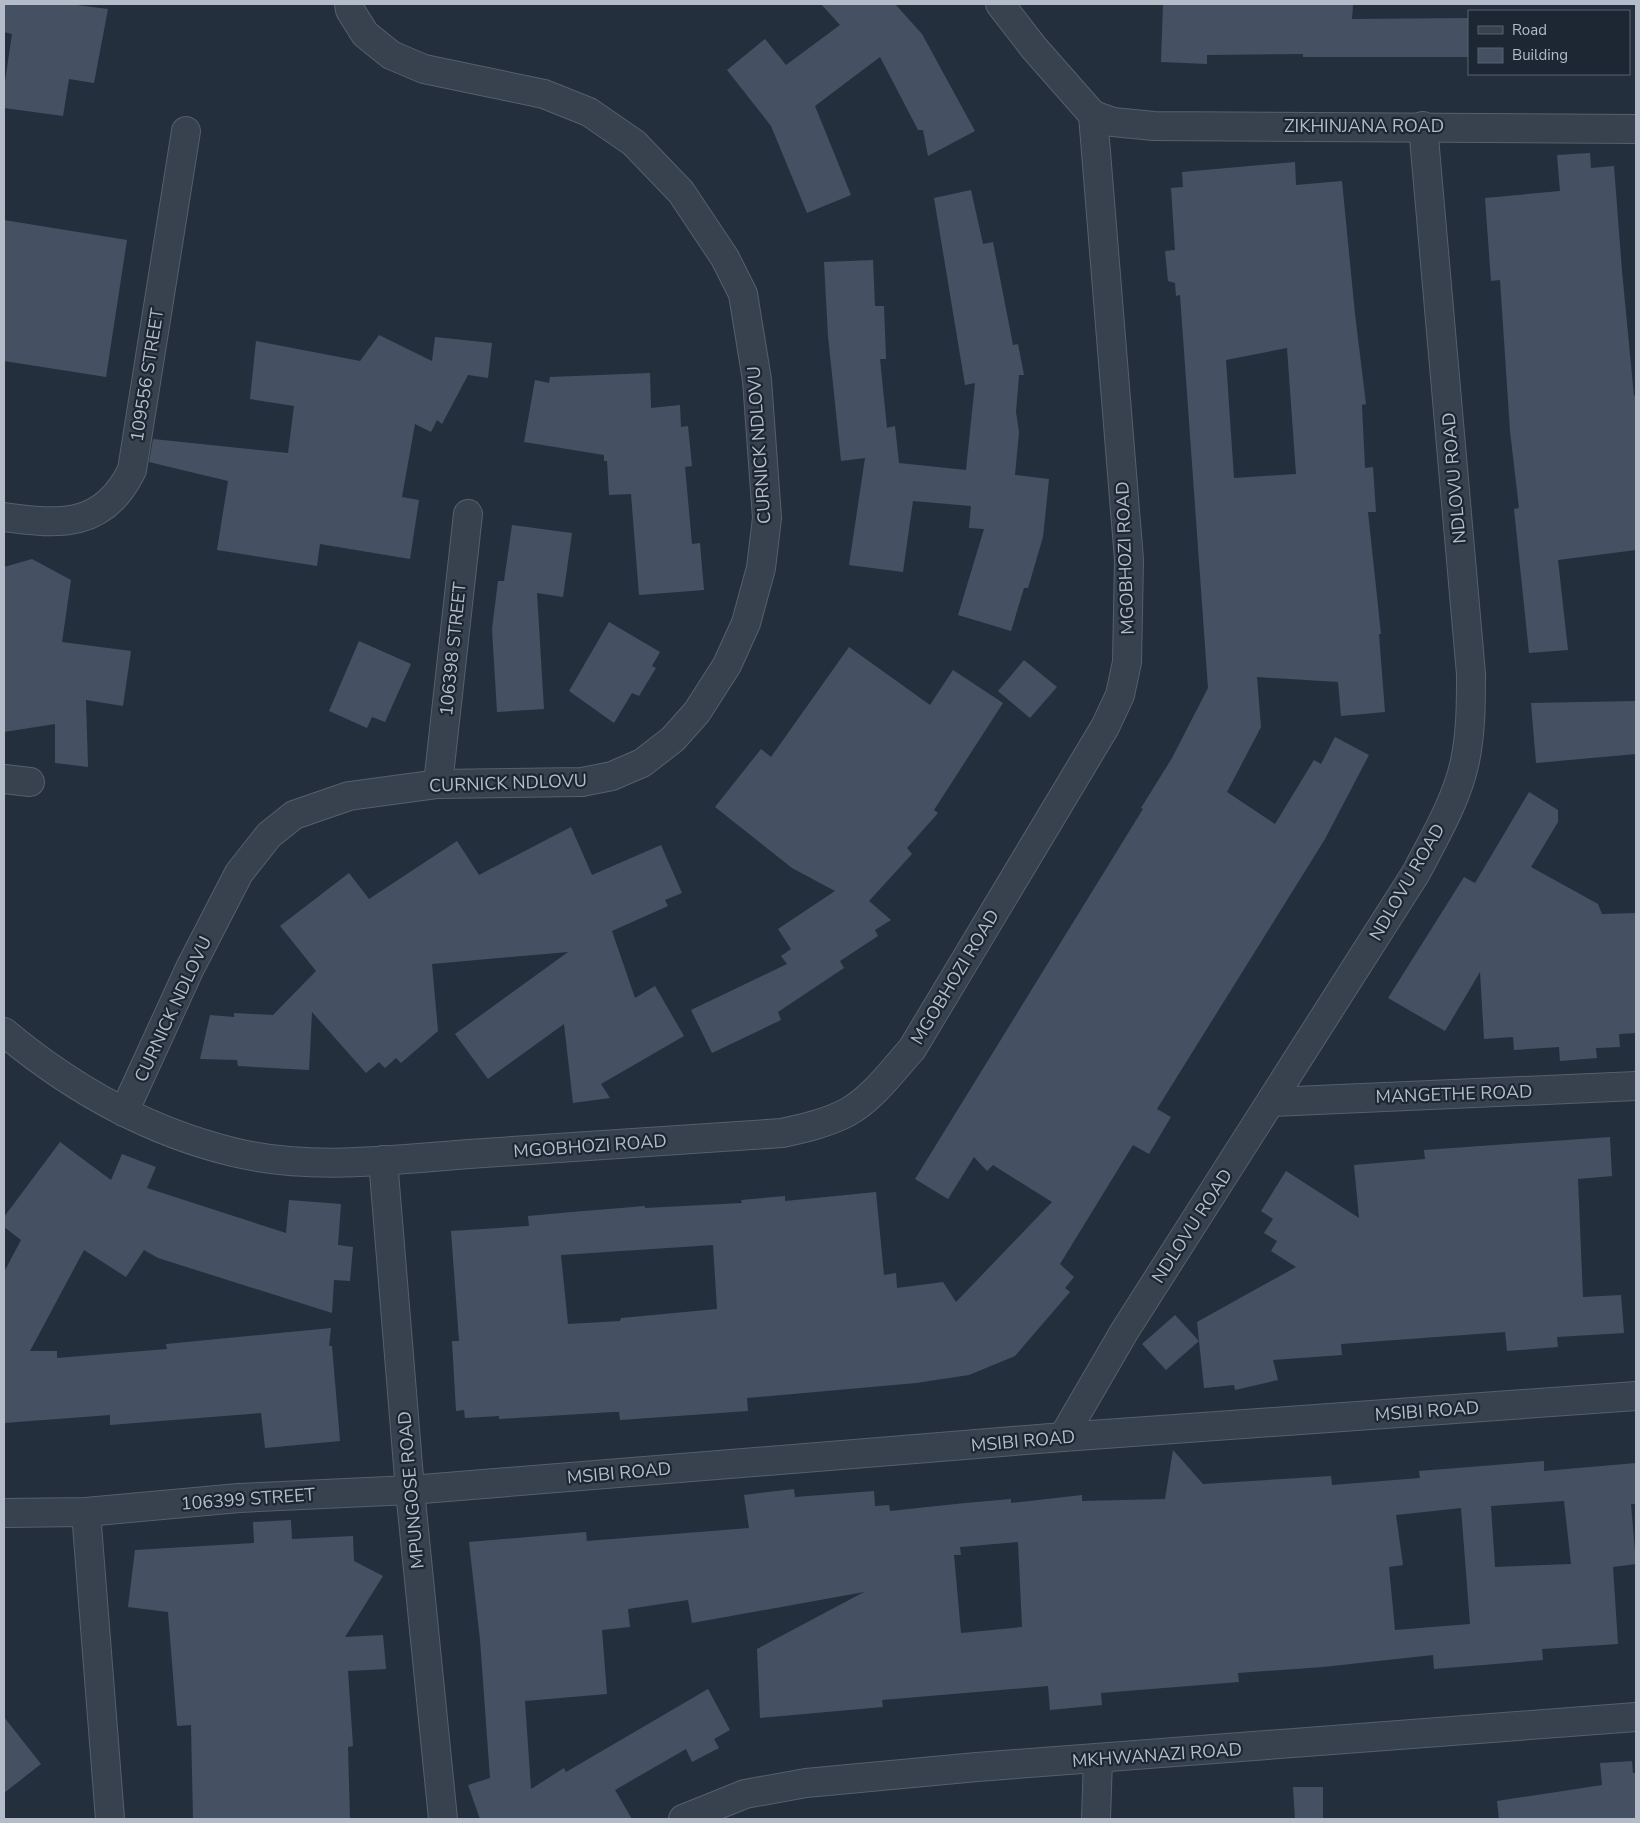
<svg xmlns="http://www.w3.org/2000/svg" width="1640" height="1823" viewBox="0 0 1640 1823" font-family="'Nunito Sans',sans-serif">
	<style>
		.building { fill: #455162; fill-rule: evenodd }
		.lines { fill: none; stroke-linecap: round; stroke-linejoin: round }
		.minor-casing { stroke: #565f6c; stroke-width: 30 }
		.minor { stroke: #38414e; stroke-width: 28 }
		.labels { text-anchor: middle; stroke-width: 4.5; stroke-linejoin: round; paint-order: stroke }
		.street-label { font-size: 18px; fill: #b4bcc9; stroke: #1d2633 }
	</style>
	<rect width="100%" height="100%" fill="#242f3e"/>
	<!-- building -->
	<g class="building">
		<polygon points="4,4 69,4 108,9 94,83 69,79 63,116 4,108 4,88 12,34 4,32"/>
		<polygon points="821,4 895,4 922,34 975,131 928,156 923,130 918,130 880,57 815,106 851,195 807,213 771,126 727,70 765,39 786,65 840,25"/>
		<polygon points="1163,4 1353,5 1352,19 1469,18 1469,57 1303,57 1303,54 1207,55 1207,64 1161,62"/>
		<polygon points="1590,153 1591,168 1614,166 1622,271 1634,396 1636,395 1636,550 1558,560 1568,650 1529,653 1514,509 1519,508 1510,431 1500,280 1491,281 1485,198 1560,191 1557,155"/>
		<path d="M 1295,162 L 1296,185 L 1342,181 L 1355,314 L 1366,404 L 1362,405 L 1365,468 L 1373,467 L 1376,512 L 1368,512 L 1381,634 L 1379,634 L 1385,712 L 1341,716 L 1338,682 L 1257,677 L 1261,727 L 1227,792 L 1275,824 L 1314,760 L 1321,764 L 1335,737 L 1369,755 L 1325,839 L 1157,1109 L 1171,1117 L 1149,1154 L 1133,1145 L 1060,1264 L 1074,1277 L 1065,1288 L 1070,1292 L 1015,1356 L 969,1375 L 916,1383 L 747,1398 L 748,1411 L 620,1420 L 619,1412 L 613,1412 L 499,1419 L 499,1416 L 465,1418 L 464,1410 L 456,1411 L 452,1341 L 459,1341 L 451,1231 L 529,1226 L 528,1216 L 572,1212 L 645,1206 L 645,1208 L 742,1203 L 741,1200 L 785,1196 L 785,1201 L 876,1192 L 884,1275 L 896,1273 L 897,1288 L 943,1282 L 956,1302 L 1052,1202 L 993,1165 L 987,1171 L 974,1157 L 948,1199 L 915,1179 L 1143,809 L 1141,808 L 1172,758 L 1208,688 L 1180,295 L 1176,296 L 1175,283 L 1168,281 L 1165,251 L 1175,250 L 1171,188 L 1183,187 L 1182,172 ZM 1287,348 L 1296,474 L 1234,478 L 1226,360 ZM 713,1245 L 717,1309 L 621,1318 L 620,1321 L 568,1324 L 561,1255 Z"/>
		<polygon points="971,190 983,244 993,242 1013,345 1018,344 1024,375 1019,375 1016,412 1019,432 1015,475 1049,479 1043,537 1028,588 1024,588 1011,631 958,615 984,529 969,528 971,506 913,501 903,572 849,565 865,458 841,461 828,336 824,262 873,260 875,306 884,306 886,359 880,359 887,428 895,426 899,463 966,470 975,383 965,385 934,198"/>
		<polygon points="4,220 127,240 106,377 4,361"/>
		<polygon points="379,335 432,361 435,337 492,343 488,378 468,375 442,424 437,420 431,432 415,424 402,497 419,500 410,559 320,544 317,566 217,550 228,481 149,462 153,439 288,453 294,406 250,399 256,341 360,361"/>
		<polygon points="650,373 651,408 680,405 681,427 688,426 692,466 685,467 692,544 700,543 704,590 639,595 631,494 609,495 607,461 604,461 604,455 524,442 535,380 549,383 550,377"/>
		<polygon points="512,525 572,533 563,597 537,593 544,709 497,712 492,629 498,581 504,581"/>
		<polygon points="32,559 71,580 62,642 131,651 123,706 86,700 88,767 55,763 55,724 4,732 4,567"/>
		<polygon points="609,622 660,652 652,666 656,668 639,696 632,693 614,723 569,691"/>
		<polygon points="359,641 411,664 385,722 372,717 367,728 329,711"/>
		<polygon points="849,647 930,705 953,670 1003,703 934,810 938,813 907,848 912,854 869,901 891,920 875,930 878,936 840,961 844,968 778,1012 781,1020 712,1053 691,1010 787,964 781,956 791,949 778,929 835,891 792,868 715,807 761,749 771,757"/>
		<polygon points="1024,660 1057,687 1030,718 998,691"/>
		<polygon points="1636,701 1636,754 1536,763 1531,703"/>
		<polygon points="1529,792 1558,810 1558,822 1531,867 1598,904 1602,914 1636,913 1636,1033 1619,1034 1620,1047 1596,1048 1597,1058 1560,1061 1559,1047 1514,1050 1513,1037 1484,1039 1480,972 1445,1031 1388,998 1464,877 1475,883"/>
		<polygon points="571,827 592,875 661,845 682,893 665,900 668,906 612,931 635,998 655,986 684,1036 601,1084 610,1098 573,1103 564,1024 488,1079 455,1034 568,952 432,964 438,1031 401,1063 396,1058 385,1068 379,1062 366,1073 312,1012 309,1070 238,1066 237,1060 200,1059 210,1015 234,1017 234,1013 273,1015 316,971 280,926 349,873 369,899 457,841 479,875"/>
		<polygon points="1610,1137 1612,1176 1578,1179 1583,1297 1621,1295 1624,1333 1557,1337 1558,1347 1507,1351 1505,1332 1341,1344 1342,1355 1273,1360 1278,1380 1235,1390 1234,1385 1204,1388 1197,1322 1296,1267 1271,1251 1277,1241 1264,1233 1273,1219 1261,1211 1286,1171 1359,1218 1354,1165 1425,1159 1424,1150"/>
		<polygon points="60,1142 111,1180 122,1154 156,1167 147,1188 286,1233 289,1200 341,1204 338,1245 353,1247 350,1281 334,1280 332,1313 158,1258 144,1250 126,1277 84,1250 30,1351 57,1351 57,1358 167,1349 166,1344 331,1328 329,1346 332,1346 340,1441 265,1448 261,1413 110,1425 110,1415 4,1423 4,1272 21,1240 4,1227 4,1217"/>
		<polygon points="1175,1315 1199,1341 1166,1370 1142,1344"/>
		<path d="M 1173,1450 L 1203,1484 L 1331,1476 L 1332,1485 L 1420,1478 L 1419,1471 L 1544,1461 L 1544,1471 L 1636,1463 L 1636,1504 L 1631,1504 L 1636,1564 L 1613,1567 L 1618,1644 L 1542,1649 L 1543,1660 L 1434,1669 L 1433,1655 L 1323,1667 L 1238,1673 L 1239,1682 L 1101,1693 L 1102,1705 L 1050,1710 L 1048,1686 L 882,1700 L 883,1707 L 760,1718 L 757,1649 L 864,1592 L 692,1623 L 688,1600 L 628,1609 L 630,1627 L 602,1630 L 607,1694 L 525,1701 L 531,1789 L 564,1768 L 566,1772 L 708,1689 L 730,1730 L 714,1739 L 719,1748 L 692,1762 L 686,1749 L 615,1790 L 632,1819 L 480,1819 L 468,1785 L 490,1778 L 480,1640 L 469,1542 L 586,1532 L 587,1541 L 749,1528 L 744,1495 L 794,1489 L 795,1497 L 874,1491 L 875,1506 L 889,1505 L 890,1511 L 965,1503 L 1011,1499 L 1011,1503 L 1082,1495 L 1082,1501 L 1165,1499 ZM 1564,1501 L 1571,1564 L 1495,1567 L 1491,1506 ZM 1461,1508 L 1470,1624 L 1395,1630 L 1389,1567 L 1403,1565 L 1396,1515 ZM 1018,1542 L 1022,1627 L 961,1633 L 954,1555 L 961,1555 L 960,1547 Z"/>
		<polygon points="291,1520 292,1539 353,1536 354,1561 383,1576 345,1637 383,1635 386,1669 348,1671 353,1746 348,1747 350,1819 193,1819 191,1725 177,1726 168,1612 128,1607 135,1550 254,1543 253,1522"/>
		<polygon points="4,1717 41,1764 4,1793"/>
		<polygon points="1632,1761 1633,1773 1636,1773 1636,1819 1499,1819 1497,1801 1602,1785 1600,1763"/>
		<polygon points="1293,1787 1323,1787 1323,1819 1295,1819"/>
	</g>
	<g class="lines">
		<!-- minor casing -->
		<g class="minor-casing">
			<g id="minor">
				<polyline points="1093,115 1113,122 1154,126 1636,129"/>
				<path d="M 4,517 C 60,525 104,528 132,470 L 186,131"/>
				<polyline points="4,779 30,782"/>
				<polyline points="438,784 468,514"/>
				<path d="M 4,1032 C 71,1088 147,1131 233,1152 C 309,1171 392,1160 469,1154 C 573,1147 678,1140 782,1133 C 805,1128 827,1123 848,1112 C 873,1098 893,1070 912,1049 L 1105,727 L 1120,695 L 1127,662 L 1129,560 L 1093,115 L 1034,48 L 1000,4"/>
				<polyline points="1272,1102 1636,1086"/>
				<polyline points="124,1112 190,968 239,873 269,835 294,815 349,796 438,784 582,782 612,776 642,763 673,739 697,712 727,665 746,623 761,568 767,518 757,380 743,294 725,258 681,192 634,143 589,112 544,94 424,69 391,55 365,34 350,10 349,4"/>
				<polyline points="383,1160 410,1490 443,1819"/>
				<path d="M 1063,1437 L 1124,1332 L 1416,873 C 1434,838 1457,800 1465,761 C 1471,732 1471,703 1471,674 L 1423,126"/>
				<polyline points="86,1512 110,1819"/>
				<polyline points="4,1513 86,1512 239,1498 410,1490 1063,1437 1636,1396"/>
				<polyline points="683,1819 745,1794 806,1783 977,1767 1636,1717"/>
				<polyline points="1096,1819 1098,1759"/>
			</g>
		</g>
		<!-- minor -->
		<use href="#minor" class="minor"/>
	</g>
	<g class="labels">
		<!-- street labels -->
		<g class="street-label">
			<text x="1364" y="132">ZIKHINJANA ROAD</text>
			<text transform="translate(147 375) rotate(-81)" y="6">109556 STREET</text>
			<text transform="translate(759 445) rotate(-94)" y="6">CURNICK NDLOVU</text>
			<text transform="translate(1454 478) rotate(-95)" y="6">NDLOVU ROAD</text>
			<text transform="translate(1125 558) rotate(-92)" y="6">MGOBHOZI ROAD</text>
			<text transform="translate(453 649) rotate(-84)" y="6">106398 STREET</text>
			<text transform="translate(508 783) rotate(-2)" y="6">CURNICK NDLOVU</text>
			<text transform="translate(1407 882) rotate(-60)" y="6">NDLOVU ROAD</text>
			<text transform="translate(955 977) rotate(-59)" y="6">MGOBHOZI ROAD</text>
			<text transform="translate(173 1009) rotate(-65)" y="6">CURNICK NDLOVU</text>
			<text transform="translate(1454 1094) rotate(-2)" y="6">MANGETHE ROAD</text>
			<text transform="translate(590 1146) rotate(-4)" y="6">MGOBHOZI ROAD</text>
			<text transform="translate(1192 1226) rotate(-57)" y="6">NDLOVU ROAD</text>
			<text transform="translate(1427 1411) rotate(-4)" y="6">MSIBI ROAD</text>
			<text transform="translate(1023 1441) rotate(-5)" y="6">MSIBI ROAD</text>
			<text transform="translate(619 1473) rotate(-5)" y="6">MSIBI ROAD</text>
			<text transform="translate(411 1490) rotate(-95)" y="6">MPUNGOSE ROAD</text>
			<text transform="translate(248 1499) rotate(-4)" y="6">106399 STREET</text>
			<text transform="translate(1157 1755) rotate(-4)" y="6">MKHWANAZI ROAD</text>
		</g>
	</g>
	<!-- border -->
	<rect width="1640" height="1823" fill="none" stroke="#b4bcc9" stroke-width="10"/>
	<!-- legend -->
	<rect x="1468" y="10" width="162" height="65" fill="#1d2633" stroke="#59626f"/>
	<rect x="1478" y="26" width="25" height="8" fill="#38414e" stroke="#59626f"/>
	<text x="1512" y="35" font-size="15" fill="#b4bcc9">Road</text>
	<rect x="1478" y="48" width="25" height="15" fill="#455162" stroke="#59626f"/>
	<text x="1512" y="60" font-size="15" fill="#b4bcc9">Building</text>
</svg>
